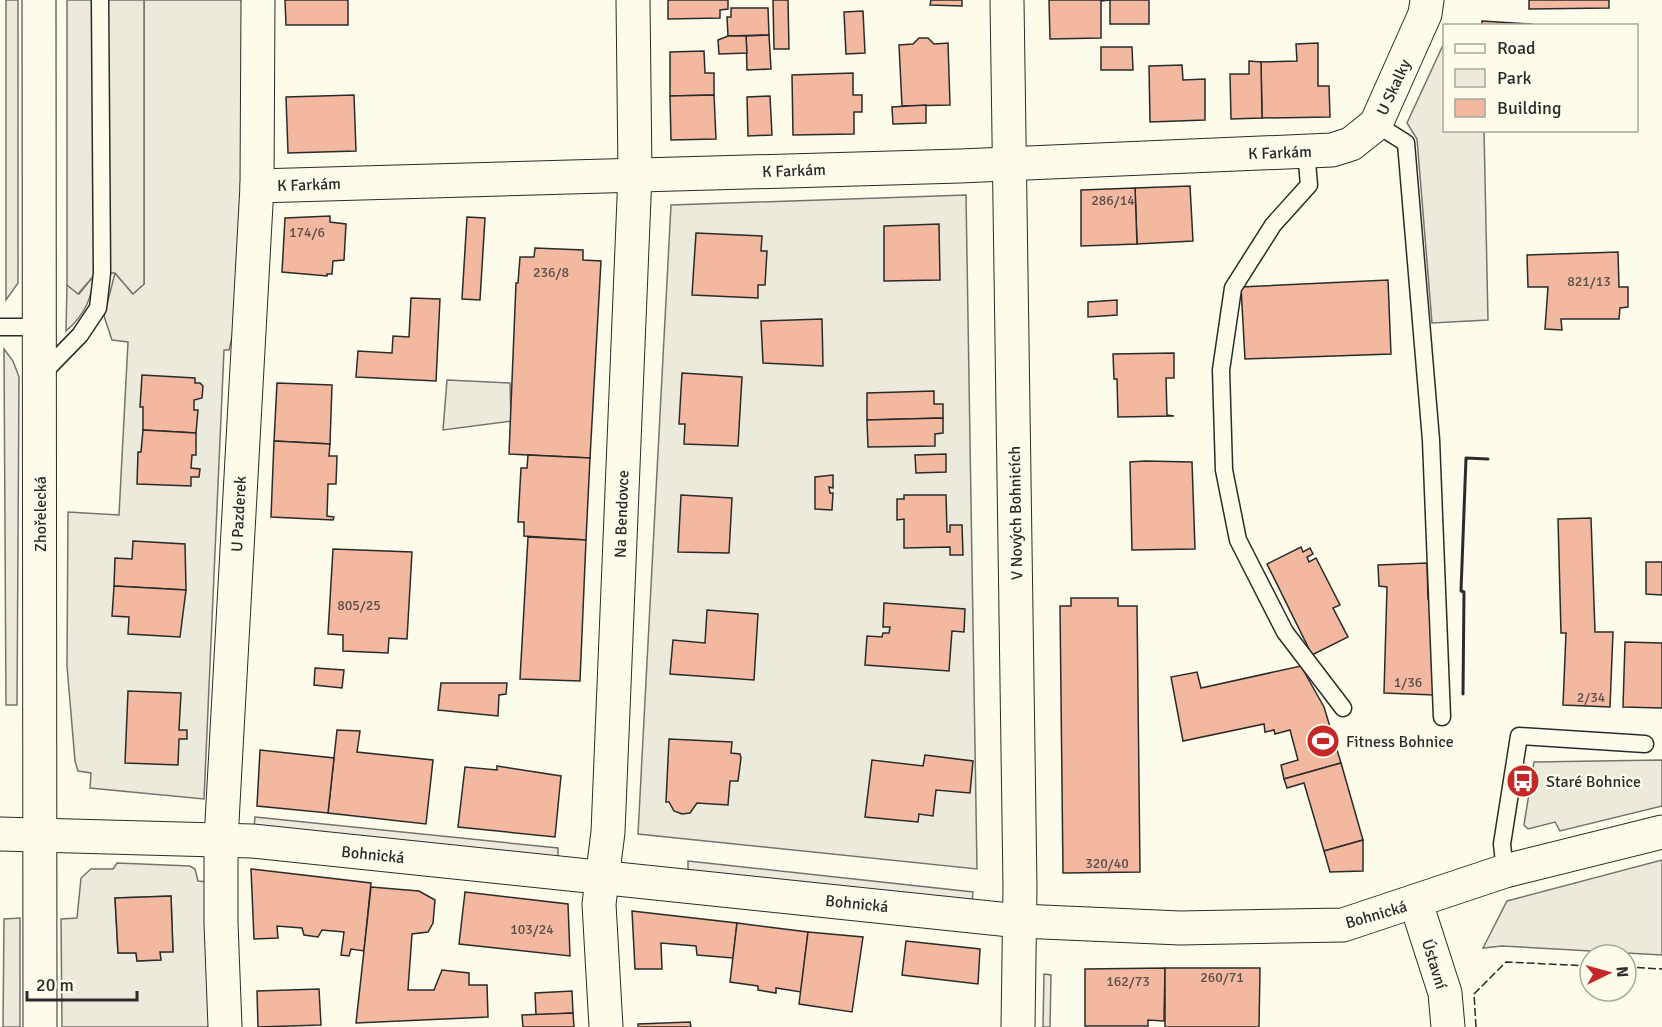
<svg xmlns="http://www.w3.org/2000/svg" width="1662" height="1027" viewBox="0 0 1662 1027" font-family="Signika,sans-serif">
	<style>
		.green { fill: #ecebdb; stroke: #74746e; stroke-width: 1.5; fill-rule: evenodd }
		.parking { fill: #eceadb; stroke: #74746e; stroke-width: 1.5 }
		.building { fill: #f2b8a0; stroke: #2b2b2b; stroke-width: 1.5 }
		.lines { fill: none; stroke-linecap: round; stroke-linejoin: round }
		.lane-casing { stroke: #2b2b2b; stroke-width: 19 }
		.street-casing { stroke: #2b2b2b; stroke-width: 35 }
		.secondary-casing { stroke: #2b2b2b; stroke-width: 35 }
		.lane { stroke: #fdfbea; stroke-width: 16 }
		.street { stroke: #fdfbea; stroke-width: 33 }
		.secondary { stroke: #fdfbea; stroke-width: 33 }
		.fence { stroke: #2b2b2b; stroke-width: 1.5; stroke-dasharray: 8 3; stroke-linecap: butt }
		.wall { stroke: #2b2b2b; stroke-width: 3 }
		.labels { text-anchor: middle; stroke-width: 4.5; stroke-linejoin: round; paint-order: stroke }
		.number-label { font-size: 14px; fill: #5d4e48 }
		.street-label { font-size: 16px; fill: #2b2b2b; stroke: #fdfbea }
		.poi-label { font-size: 16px; fill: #2b2b2b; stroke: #fdfbea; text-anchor: start }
	</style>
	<rect width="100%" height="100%" fill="#fdfbea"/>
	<!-- green -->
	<g class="green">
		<polygon points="6,0 18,0 18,283 6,300"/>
		<polygon points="144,0 244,0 246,118 234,329 229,350 224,350 204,799 90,788 91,773 78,771 75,761 67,666 68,512 119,515 128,342 112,340 104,316 115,273 133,294 144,284"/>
		<polygon points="1444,43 1444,130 1484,131 1488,320 1432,323 1417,139 1407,123"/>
		<polygon points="966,195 977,869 638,834 671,205"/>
		<path d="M 96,273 C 91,298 86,314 66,331 L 67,285 L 79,294 Z"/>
		<polygon points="4,349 13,361 19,377 17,705 6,705"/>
		<polygon points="447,380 510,383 511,421 443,430"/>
		<polygon points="1662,760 1662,806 1560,831 1555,822 1528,829 1524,825 1534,762"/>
		<polygon points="1662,860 1662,955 1502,946 1483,948 1507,901"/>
		<path d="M 117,863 L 190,866 L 195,869 L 198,881 L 208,882 L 216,1027 L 62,1027 L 61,919 L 77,918 L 81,878 L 91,869 L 113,869 ZM 171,896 L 173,951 L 160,952 L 160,960 L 137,961 L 136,953 L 118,953 L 115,898 Z"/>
		<polygon points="20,918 20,1027 3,1027 4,919"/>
		<polygon points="1044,974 1051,975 1050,1027 1043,1027"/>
	</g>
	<!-- parking -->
	<g class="parking">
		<polygon points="67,0 144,0 144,284 133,294 115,273 96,273 78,294 67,285"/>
		<polygon points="255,817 558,848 558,860 254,828"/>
		<polygon points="688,861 973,892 972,903 688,872"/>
	</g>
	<!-- building -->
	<g class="building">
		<polygon points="285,0 348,0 348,25 286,25"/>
		<polygon points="668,0 728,0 728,9 720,10 720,18 668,19"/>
		<polygon points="773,0 788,0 789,49 774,49"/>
		<polygon points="931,0 962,0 962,6 930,5"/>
		<polygon points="1049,0 1110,0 1101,1 1101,38 1050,39"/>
		<polygon points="1149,0 1149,24 1110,24 1110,0"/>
		<polygon points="1529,0 1609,0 1609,8 1529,9"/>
		<polygon points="731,8 768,8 769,35 728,36 727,17 731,17"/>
		<polygon points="863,11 865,53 846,54 844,12"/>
		<polygon points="1482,21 1531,24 1531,26 1482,26"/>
		<polygon points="769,35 771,69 747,70 746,36"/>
		<polygon points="728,36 746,36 747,53 719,54 718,40"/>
		<polygon points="919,38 928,38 934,44 948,43 950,105 902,106 899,45 913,44"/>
		<polygon points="1318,43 1318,86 1329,86 1330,117 1262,118 1261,62 1297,61 1296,44"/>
		<polygon points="1101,47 1132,47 1133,70 1101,70"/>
		<polygon points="704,51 705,73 714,73 714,95 670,96 670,52"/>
		<polygon points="1249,61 1261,62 1262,118 1231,119 1230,74 1249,74"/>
		<polygon points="1182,65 1183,80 1205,79 1205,120 1150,122 1149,66"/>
		<polygon points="853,73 853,95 862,95 862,112 854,112 854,134 793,135 792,75"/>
		<polygon points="354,95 356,151 288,153 286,97"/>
		<polygon points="714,95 716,139 671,140 670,96"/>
		<polygon points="770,96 772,135 748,136 747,97"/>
		<polygon points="926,105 926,123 893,124 892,107"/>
		<polygon points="1190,186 1193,241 1137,244 1135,188"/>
		<polygon points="1135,188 1137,244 1081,246 1081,190"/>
		<polygon points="330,216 330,222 346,224 344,260 333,261 332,274 327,274 327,276 282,272 285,218"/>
		<polygon points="467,217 485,218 480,300 462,299"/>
		<polygon points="939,224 940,280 884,281 884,226"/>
		<polygon points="696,233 762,236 761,251 767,251 765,285 758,285 758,298 692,295"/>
		<polygon points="535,248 583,250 583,260 601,261 590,458 509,454 516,283 518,283 520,257 534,257"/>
		<polygon points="1618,252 1619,287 1628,287 1628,307 1620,308 1619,319 1561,319 1562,330 1545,329 1548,287 1528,287 1527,255"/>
		<polygon points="1388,280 1391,354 1245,359 1241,287"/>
		<polygon points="411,298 440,299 436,381 356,377 358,351 392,353 393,336 409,337"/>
		<polygon points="1117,300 1117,315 1088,317 1088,302"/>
		<polygon points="822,319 823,366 763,363 761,321"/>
		<polygon points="1174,353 1174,378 1166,378 1167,415 1174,416 1118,417 1117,379 1114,379 1113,354"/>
		<polygon points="682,373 742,377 738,446 684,444 685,424 679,424"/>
		<polygon points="142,375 195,378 195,383 200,383 203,386 202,398 194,400 194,410 198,410 196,433 143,430 143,407 140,407"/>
		<polygon points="277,383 332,385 330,444 274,441"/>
		<polygon points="934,391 934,404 943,404 943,418 867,420 867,393"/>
		<polygon points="943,418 943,433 935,434 935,446 868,447 867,420"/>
		<polygon points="143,430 196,433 196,455 192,455 191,468 200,469 199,477 191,477 191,486 137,484 138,452 141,452"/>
		<polygon points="274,441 330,444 329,456 337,456 336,484 328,484 327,516 334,517 333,520 271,517"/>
		<polygon points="946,454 946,472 916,473 915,455"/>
		<polygon points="528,455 590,458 586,540 524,536 524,522 518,522 521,468 527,468"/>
		<polygon points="1145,461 1192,462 1195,549 1132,550 1130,462"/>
		<polygon points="833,475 833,488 829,487 830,493 833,493 832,510 815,509 815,477"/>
		<polygon points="681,495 732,498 729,553 678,552"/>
		<polygon points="904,495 946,495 947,532 950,532 950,525 962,525 963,555 950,555 950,547 904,548 904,519 897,520 897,499 904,499"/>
		<polygon points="1591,518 1595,632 1613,632 1610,707 1563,705 1566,633 1561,633 1558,519"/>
		<polygon points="528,537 586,540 580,681 520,679"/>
		<polygon points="133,541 185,544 186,590 114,586 115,558 132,559"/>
		<polygon points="1301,547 1303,552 1310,548 1313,554 1307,557 1309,562 1316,558 1340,605 1333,608 1348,637 1312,655 1267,564"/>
		<polygon points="333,549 412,552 407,639 389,638 388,653 343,651 343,635 328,634"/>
		<polygon points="1646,562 1662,562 1662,595 1646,594"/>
		<polygon points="1427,563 1428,599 1431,601 1434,695 1384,693 1387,587 1379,586 1378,565"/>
		<polygon points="114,586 186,590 180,637 128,634 129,617 112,616"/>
		<polygon points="1071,598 1118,598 1118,606 1137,606 1140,872 1063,873 1060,606 1071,606"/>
		<polygon points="884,603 965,609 964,632 952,631 949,671 865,665 867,636 882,637 883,633 889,633 890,627 883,627"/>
		<polygon points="707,610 758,614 754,680 670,674 673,640 705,643"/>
		<polygon points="1625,642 1662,643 1662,708 1623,707"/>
		<polygon points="1301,666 1324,707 1341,763 1284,779 1281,765 1298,760 1290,730 1275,734 1274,730 1265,732 1264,724 1183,741 1171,677 1197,672 1201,688"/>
		<polygon points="315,668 344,670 342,688 314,685"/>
		<polygon points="441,683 507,683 506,694 499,695 498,716 438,710"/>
		<polygon points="128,691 181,693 179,730 187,730 187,739 179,739 178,765 125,763"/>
		<polygon points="337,730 360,731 357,752 433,760 426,824 328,813"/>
		<polygon points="669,739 732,742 731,753 740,754 741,758 738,781 730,781 728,805 697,803 690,813 682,814 674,811 669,802 666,802"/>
		<polygon points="260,750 334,758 328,813 257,806"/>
		<polygon points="925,755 973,761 970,793 936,790 933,816 919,814 918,822 865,817 872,760 923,766"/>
		<polygon points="1341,763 1363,840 1324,851 1304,783 1287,788 1284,779"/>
		<polygon points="497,766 561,776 555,837 458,827 465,767 497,770"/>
		<polygon points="1363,840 1363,871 1330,872 1324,851"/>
		<polygon points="251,869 371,883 364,951 351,949 349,956 341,955 344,932 322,930 318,937 304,935 302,928 277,926 278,938 254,939"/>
		<polygon points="371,887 419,891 435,900 433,923 428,932 412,934 408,990 434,990 442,970 469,973 469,985 487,985 488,1017 356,1023"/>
		<polygon points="465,892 568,904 570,956 459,944"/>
		<polygon points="171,896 173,952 160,952 161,960 137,961 136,953 118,953 115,898"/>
		<polygon points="632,911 737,923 733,958 697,955 696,946 661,943 662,969 635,969"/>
		<polygon points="737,923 808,932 801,992 776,988 776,993 758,990 758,986 730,982"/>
		<polygon points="808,932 863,937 852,1012 799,1004"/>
		<polygon points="906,941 980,949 978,984 902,975"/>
		<polygon points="1165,968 1164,1021 1148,1020 1148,1026 1085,1026 1085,969"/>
		<polygon points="1165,968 1260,968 1259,1027 1165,1027"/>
		<polygon points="319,989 321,1025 258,1027 257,991"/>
		<polygon points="572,991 573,1013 536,1015 535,993"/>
		<polygon points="573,1013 574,1027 523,1027 522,1015"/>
		<polygon points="690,1022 691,1027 638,1027 638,1024"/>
	</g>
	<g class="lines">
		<!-- lane casing -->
		<g class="lane-casing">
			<g id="lane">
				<polyline points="1376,124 1406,143 1431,440 1442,717"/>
				<polyline points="1306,151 1309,185 1273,225 1233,288 1221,370 1224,470 1238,540 1285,632 1343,708"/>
				<polyline points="0,327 39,327"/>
				<polyline points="42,374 80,335 98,308 102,273 100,0"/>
				<polyline points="1505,871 1502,844 1519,736 1645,744"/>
			</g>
		</g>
		<!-- street casing -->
		<g class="street-casing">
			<g id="street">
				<polyline points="1007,0 1020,887 1018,1027"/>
				<polyline points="257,186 960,166 1332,150 1351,144 1376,124 1425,14 1427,0"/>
				<polyline points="0,834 252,841 1020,921 1180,928 1343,925 1505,871 1662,832"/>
				<polyline points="1416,903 1445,993 1448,1027"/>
				<polyline points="225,1027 221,923 221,840 257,186 258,0"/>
				<polyline points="606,1027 599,904 608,832 635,174 633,0"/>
			</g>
		</g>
		<!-- secondary casing -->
		<g class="secondary-casing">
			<polyline id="secondary" points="39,0 40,1027"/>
		</g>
		<!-- lane -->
		<use href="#lane" class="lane"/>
		<!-- street -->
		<use href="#street" class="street"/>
		<!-- secondary -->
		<use href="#secondary" class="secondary"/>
		<!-- fence -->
		<g class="fence">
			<polyline points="1626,967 1662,969"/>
			<polyline points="1476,1027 1474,994 1506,962 1590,966"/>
		</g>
		<!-- wall -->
		<polyline class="wall" points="1463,694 1464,592 1461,591 1466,458 1488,459"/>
	</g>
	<!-- icons -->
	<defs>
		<g id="stadium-disc" transform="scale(1.725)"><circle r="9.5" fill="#c62828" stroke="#fdfbea"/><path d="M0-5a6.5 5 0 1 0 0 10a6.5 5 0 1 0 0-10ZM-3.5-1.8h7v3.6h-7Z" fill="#fff"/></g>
		<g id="bus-disc" transform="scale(1.725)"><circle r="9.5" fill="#c62828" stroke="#fdfbea"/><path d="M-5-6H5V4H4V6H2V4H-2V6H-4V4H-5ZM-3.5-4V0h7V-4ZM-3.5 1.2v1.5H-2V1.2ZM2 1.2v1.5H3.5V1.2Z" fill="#fff"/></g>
	</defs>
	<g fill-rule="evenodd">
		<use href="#stadium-disc" x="1323" y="741"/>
		<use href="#bus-disc" x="1523" y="781"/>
	</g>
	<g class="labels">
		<!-- number labels -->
		<g class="number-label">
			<text x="1113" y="205">286/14</text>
			<text x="307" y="237">174/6</text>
			<text x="551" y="277">236/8</text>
			<text x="1589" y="286">821/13</text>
			<text x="359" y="610">805/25</text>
			<text x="1408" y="687">1/36</text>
			<text x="1591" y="702">2/34</text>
			<text x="1107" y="868">320/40</text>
			<text x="532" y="934">103/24</text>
			<text x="1222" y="982">260/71</text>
			<text x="1128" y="986">162/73</text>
		</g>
		<!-- street labels -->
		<g class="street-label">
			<text transform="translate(1393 87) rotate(-65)" y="6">U Skalky</text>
			<text transform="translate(1280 152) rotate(-2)" y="6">K Farkám</text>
			<text transform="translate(794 170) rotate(-2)" y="6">K Farkám</text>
			<text transform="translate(309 184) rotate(-2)" y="6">K Farkám</text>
			<text transform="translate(1015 513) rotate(-91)" y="6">V Nových Bohnicích</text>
			<text transform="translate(40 514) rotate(-90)" y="6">Zhořelecká</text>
			<text transform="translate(238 514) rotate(-87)" y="6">U Pazderek</text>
			<text transform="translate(621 514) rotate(-88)" y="6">Na Bendovce</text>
			<text transform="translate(373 854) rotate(6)" y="6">Bohnická</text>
			<text transform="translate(857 903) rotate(6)" y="6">Bohnická</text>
			<text transform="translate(1376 914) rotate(-16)" y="6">Bohnická</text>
			<text transform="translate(1435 964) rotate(73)" y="6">Ústavní</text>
		</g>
		<!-- poi labels -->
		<g class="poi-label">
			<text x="1346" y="747">Fitness Bohnice</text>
			<text x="1546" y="787">Staré Bohnice</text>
		</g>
	</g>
	<!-- legend -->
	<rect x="1443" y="24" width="195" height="108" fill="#fdfbea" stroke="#a9a89e" stroke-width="1.5"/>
	<rect x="1455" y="44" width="30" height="9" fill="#fdfbea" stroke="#a9a89e" stroke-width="1.5"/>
	<text x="1497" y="54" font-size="18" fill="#2b2b2b">Road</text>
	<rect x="1455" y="69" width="30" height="18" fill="#ecebdb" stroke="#a9a89e" stroke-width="1.5"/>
	<text x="1497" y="84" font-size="18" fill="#2b2b2b">Park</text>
	<rect x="1455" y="99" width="30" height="18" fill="#f2b8a0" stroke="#a9a89e" stroke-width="1.5"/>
	<text x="1497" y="114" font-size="18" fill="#2b2b2b">Building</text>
	<!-- north arrow -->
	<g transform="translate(1608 973) rotate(85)"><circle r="28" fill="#fdfbea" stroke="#a9a89e" stroke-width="1.5"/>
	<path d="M0-4.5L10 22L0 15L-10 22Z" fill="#c62828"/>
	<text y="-9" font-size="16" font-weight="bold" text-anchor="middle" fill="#2b2b2b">N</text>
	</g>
	<!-- scale -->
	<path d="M27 991v9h110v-9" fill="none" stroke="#2b2b2b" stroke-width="3"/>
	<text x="36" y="991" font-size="18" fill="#2b2b2b" stroke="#fdfbea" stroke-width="4.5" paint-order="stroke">20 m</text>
</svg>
